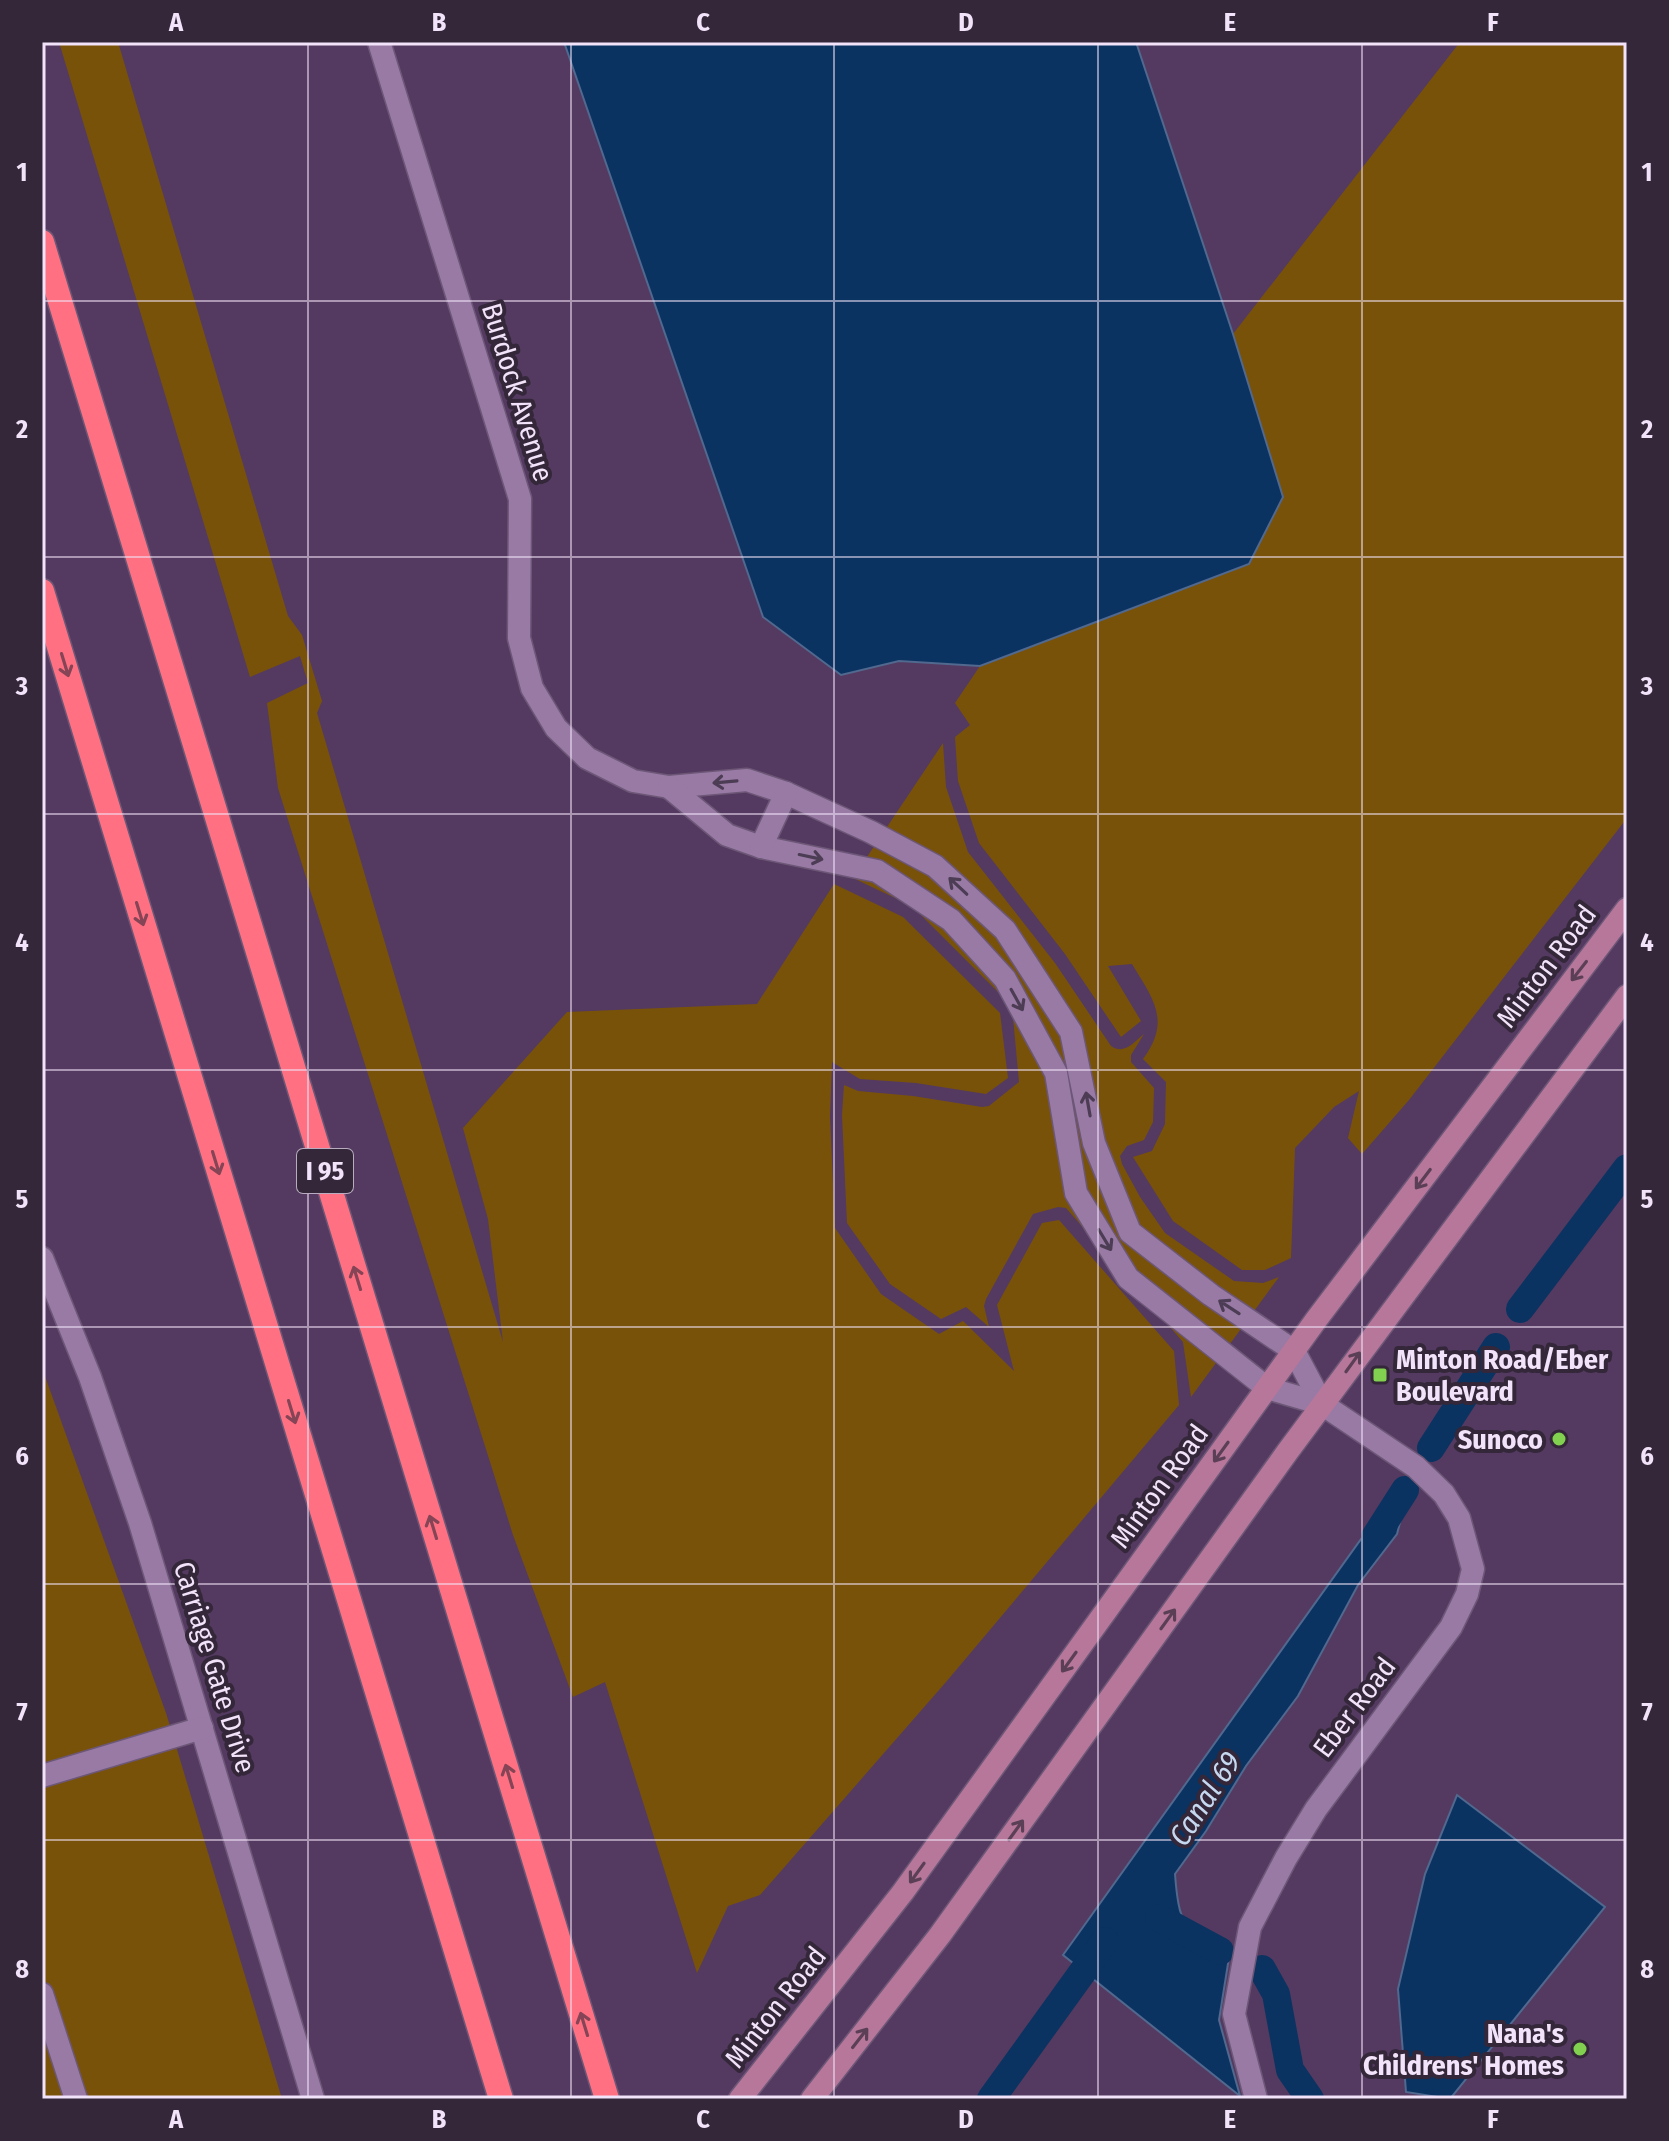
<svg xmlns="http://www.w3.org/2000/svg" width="1669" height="2141" viewBox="0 0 1669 2141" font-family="'Fira Sans Condensed',sans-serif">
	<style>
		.green { fill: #79520a }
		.water { fill: #0b3361; stroke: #51688f; stroke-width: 2 }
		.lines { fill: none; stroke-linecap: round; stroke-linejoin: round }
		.canal { stroke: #0b3361; stroke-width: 28 }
		.minor-casing { stroke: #6d5777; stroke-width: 25 }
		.tertiary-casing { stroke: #6d5777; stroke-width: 25 }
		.secondary-casing { stroke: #6d5777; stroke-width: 25 }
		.motorway-casing { stroke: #6d5777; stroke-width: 27 }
		.minor { stroke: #987aa5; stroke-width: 22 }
		.tertiary { stroke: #987aa5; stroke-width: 22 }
		.secondary { stroke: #b7779a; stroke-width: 22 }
		.motorway { stroke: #ff7182; stroke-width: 24 }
		.oneway { stroke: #854556 }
		.oneway2 { stroke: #4c3c54 }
		.oneway3 { stroke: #5b3f56 }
		.grid { fill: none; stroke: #f3e3fa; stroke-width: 2; stroke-opacity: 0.55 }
		.poi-dot { fill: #82d04f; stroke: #332739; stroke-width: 3 }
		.labels { text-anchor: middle; stroke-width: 8; stroke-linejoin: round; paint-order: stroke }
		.shield { fill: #332739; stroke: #b9abc0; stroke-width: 2 }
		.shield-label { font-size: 26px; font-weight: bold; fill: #f3e3fa }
		.street-label { font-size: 28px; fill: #f3e3fa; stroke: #332739 }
		.poi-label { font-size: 28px; font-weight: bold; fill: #f3e3fa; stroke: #332739; text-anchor: end }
		.water-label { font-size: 30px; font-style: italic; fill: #c6d8ef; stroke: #332739 }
		.neatline { fill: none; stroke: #f3e3fa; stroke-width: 3 }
		.grid-label { font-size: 26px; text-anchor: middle; font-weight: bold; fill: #f3e3fa }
	</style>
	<rect width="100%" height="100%" fill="#543a60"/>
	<!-- green -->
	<g class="green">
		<polygon points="59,42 118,42 288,616 302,635 322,701 317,713 503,1342 488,1219 463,1128 567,1012 757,1004 834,884 903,917 1000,1013 1008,1078 986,1094 916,1083 860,1079 832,1062 830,1116 835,1228 881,1294 939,1334 963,1321 1014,1371 997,1305 1042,1223 1059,1220 1174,1351 1179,1405 946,1682 760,1895 728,1906 697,1973 605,1682 573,1697 513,1535 278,788 267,703 308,683 300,656 250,677"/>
		<path d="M 1460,42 L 1627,42 L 1627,818 L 1409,1100 L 1362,1154 L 1348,1138 L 1359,1091 L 1334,1107 L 1295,1148 L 1291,1258 L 1265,1270 L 1242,1270 L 1173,1221 L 1133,1157 L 1152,1151 L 1165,1124 L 1166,1082 L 1143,1059 C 1171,1021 1154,1000 1132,964 L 1108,966 L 1141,1021 L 1121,1037 L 1065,954 L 979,843 L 958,781 L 955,737 L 970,725 L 955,703 L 980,666 L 1043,640 L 1254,405 L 1233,334 Z"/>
		<path d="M 943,743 L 946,787 L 968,852 L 1055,963 L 1111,1046 C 1124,1055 1133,1043 1144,1034 L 1131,1055 L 1131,1062 L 1154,1088 L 1153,1122 L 1144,1140 L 1127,1146 L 1120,1156 L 1122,1164 L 1140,1197 L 1165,1233 L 1234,1281 L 1263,1283 L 1279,1277 L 1191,1397 L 1183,1342 L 1066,1208 L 1058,1207 L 1033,1214 L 986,1299 L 984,1306 L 989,1327 L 966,1307 L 941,1319 L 890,1284 L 847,1223 L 842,1115 L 844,1085 L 858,1091 L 913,1096 L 982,1107 L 989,1106 L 1019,1082 L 1012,1006 L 912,906 L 853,878 Z"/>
		<polygon points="42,1368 166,1713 282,2099 42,2099"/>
	</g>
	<!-- water -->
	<g class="water">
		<polygon points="564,42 1136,42 1233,334 1283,497 1249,564 980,666 899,661 841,675 763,617"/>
		<path d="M 1389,1500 L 1403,1511 L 1397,1534 L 1358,1585 L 1298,1696 L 1246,1766 L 1206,1831 L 1175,1874 C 1177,1902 1179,1919 1196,1942 L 1219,1942 L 1231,1945 L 1219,2020 L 1240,2096 L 1063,1955 Z"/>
		<polygon points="1457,1795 1605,1907 1450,2099 1406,2092 1398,1989 1425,1874"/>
	</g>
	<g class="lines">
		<!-- canal -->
		<g class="canal">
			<polyline points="1520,1309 1627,1168"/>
			<polyline points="1431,1448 1496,1347"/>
			<polyline points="1375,1537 1405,1490"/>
			<polyline points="1159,1918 1220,1951"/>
			<polyline points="1262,1969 1276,1994 1290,2070 1310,2099"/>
			<polyline points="991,2099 1105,1941"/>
		</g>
		<!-- minor casing -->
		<g class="minor-casing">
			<g id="minor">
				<polyline points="379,42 520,499 519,638 532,688 556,728 587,758 633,781 669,787 747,780 786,793 871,832 935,866 1005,930 1071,1032 1094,1143 1130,1232 1211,1295 1294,1351"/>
				<polyline points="669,787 727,835 761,847 877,871 951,920 1005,979 1056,1073 1076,1193 1128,1278 1267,1388"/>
				<polyline points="761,847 786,793"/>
				<polyline points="42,1258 90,1377 140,1523 313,2099"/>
				<polyline points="42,1776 202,1728"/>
				<polyline points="42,1994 76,2099"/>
			</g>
		</g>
		<!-- tertiary casing -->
		<g class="tertiary-casing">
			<g id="tertiary">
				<polyline points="1294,1351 1322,1404"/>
				<polyline points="1256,2099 1234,2014 1250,1927 1286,1858 1316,1809 1451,1627 1467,1594 1473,1569 1459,1518 1444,1494 1416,1467 1322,1404 1267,1388"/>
			</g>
		</g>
		<!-- secondary casing -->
		<g class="secondary-casing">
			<g id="secondary">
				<polyline points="740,2099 903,1892 1316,1320 1627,909"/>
				<polyline points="812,2099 940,1935 1288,1451 1627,996"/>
			</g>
		</g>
		<!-- motorway casing -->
		<g class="motorway-casing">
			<g id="motorway">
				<polyline points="42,242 607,2099"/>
				<polyline points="42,591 501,2099"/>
			</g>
		</g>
		<!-- minor -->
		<use href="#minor" class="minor"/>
		<!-- tertiary -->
		<use href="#tertiary" class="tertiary"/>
		<!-- secondary -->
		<use href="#secondary" class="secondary"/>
		<!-- motorway -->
		<use href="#motorway" class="motorway"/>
	</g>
	<!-- one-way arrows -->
	<defs><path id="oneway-shaft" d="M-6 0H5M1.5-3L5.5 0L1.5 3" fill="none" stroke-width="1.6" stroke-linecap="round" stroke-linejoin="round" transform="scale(2)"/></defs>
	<g class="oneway">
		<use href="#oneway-shaft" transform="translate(65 665) rotate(73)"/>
		<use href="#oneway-shaft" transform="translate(140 914) rotate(73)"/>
		<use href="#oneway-shaft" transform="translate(216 1163) rotate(73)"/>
		<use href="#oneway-shaft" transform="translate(357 1278) rotate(-107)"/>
		<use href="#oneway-shaft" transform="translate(292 1412) rotate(73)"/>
		<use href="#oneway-shaft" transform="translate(433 1527) rotate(-107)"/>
		<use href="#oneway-shaft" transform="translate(509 1776) rotate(-107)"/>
		<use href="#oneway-shaft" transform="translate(584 2024) rotate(-107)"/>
	</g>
	<g class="oneway2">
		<use href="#oneway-shaft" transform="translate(725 782) rotate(175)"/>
		<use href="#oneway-shaft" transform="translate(811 857) rotate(12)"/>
		<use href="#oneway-shaft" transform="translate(958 886) rotate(-137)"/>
		<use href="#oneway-shaft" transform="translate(1017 1000) rotate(61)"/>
		<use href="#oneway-shaft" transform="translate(1088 1104) rotate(-100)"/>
		<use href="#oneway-shaft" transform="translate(1105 1240) rotate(59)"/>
		<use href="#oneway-shaft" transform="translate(1229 1307) rotate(-147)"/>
	</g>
	<g class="oneway3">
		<use href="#oneway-shaft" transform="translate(1579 971) rotate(128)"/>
		<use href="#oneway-shaft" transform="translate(1423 1179) rotate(127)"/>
		<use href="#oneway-shaft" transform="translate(1353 1362) rotate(-54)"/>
		<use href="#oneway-shaft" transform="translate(1221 1452) rotate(126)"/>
		<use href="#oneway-shaft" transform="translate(1168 1619) rotate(-54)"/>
		<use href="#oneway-shaft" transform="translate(1069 1662) rotate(126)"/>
		<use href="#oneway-shaft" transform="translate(1016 1830) rotate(-54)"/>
		<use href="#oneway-shaft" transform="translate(917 1873) rotate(126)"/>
		<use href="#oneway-shaft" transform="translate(860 2038) rotate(-52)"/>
	</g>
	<!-- grid -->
	<path class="grid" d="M 308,42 L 308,2099M 571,42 L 571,2099M 834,42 L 834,2099M 1098,42 L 1098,2099M 1362,42 L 1362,2099M 42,301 L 1627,301M 42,557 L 1627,557M 42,814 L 1627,814M 42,1070 L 1627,1070M 42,1327 L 1627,1327M 42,1584 L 1627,1584M 42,1840 L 1627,1840"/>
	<!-- markers -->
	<g class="poi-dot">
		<rect x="1372" y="1367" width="16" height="16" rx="4"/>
		<circle cx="1559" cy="1439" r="8"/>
		<circle cx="1580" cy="2049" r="8"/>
	</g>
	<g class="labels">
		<!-- shield labels -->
		<rect class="shield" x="297" y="1149" width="56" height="44" rx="6"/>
		<g class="shield-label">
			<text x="325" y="1180">I 95</text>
		</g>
		<!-- street labels -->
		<g class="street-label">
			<text transform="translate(518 392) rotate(73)" y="10">Burdock Avenue</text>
			<text transform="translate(1546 966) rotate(-53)" y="10">Minton Road</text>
			<text transform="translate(1159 1486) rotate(-54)" y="10">Minton Road</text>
			<text transform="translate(215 1667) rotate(73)" y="10">Carriage Gate Drive</text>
			<text transform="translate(1354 1707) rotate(-53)" y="10">Eber Road</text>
			<text transform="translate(775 2007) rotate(-52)" y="10">Minton Road</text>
		</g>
		<!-- poi labels -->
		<g class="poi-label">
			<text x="1396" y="1369" text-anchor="start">Minton Road/Eber<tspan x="1396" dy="32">Boulevard</tspan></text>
			<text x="1543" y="1449">Sunoco</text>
			<text x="1564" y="2043">Nana's<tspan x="1564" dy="32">Childrens' Homes</tspan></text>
		</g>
		<!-- water labels -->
		<g class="water-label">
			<text transform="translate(1205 1799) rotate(-57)" y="10">Canal 69</text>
		</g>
	</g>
	<!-- border -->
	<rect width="1669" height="2141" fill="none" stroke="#332739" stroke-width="88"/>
	<rect x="44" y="44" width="1581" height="2053" class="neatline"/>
	<g class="grid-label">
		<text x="176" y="31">A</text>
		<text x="439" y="31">B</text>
		<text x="703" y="31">C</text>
		<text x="966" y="31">D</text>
		<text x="1230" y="31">E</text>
		<text x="1493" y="31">F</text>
		<text x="22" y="181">1</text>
		<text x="1647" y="181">1</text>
		<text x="22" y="438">2</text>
		<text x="1647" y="438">2</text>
		<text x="22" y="695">3</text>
		<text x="1647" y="695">3</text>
		<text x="22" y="951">4</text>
		<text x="1647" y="951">4</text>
		<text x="22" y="1208">5</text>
		<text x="1647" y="1208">5</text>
		<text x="22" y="1465">6</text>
		<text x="1647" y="1465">6</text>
		<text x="22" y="1721">7</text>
		<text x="1647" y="1721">7</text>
		<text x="22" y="1978">8</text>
		<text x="1647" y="1978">8</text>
		<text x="176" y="2128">A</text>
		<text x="439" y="2128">B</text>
		<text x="703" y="2128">C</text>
		<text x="966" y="2128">D</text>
		<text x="1230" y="2128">E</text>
		<text x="1493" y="2128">F</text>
	</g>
</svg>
